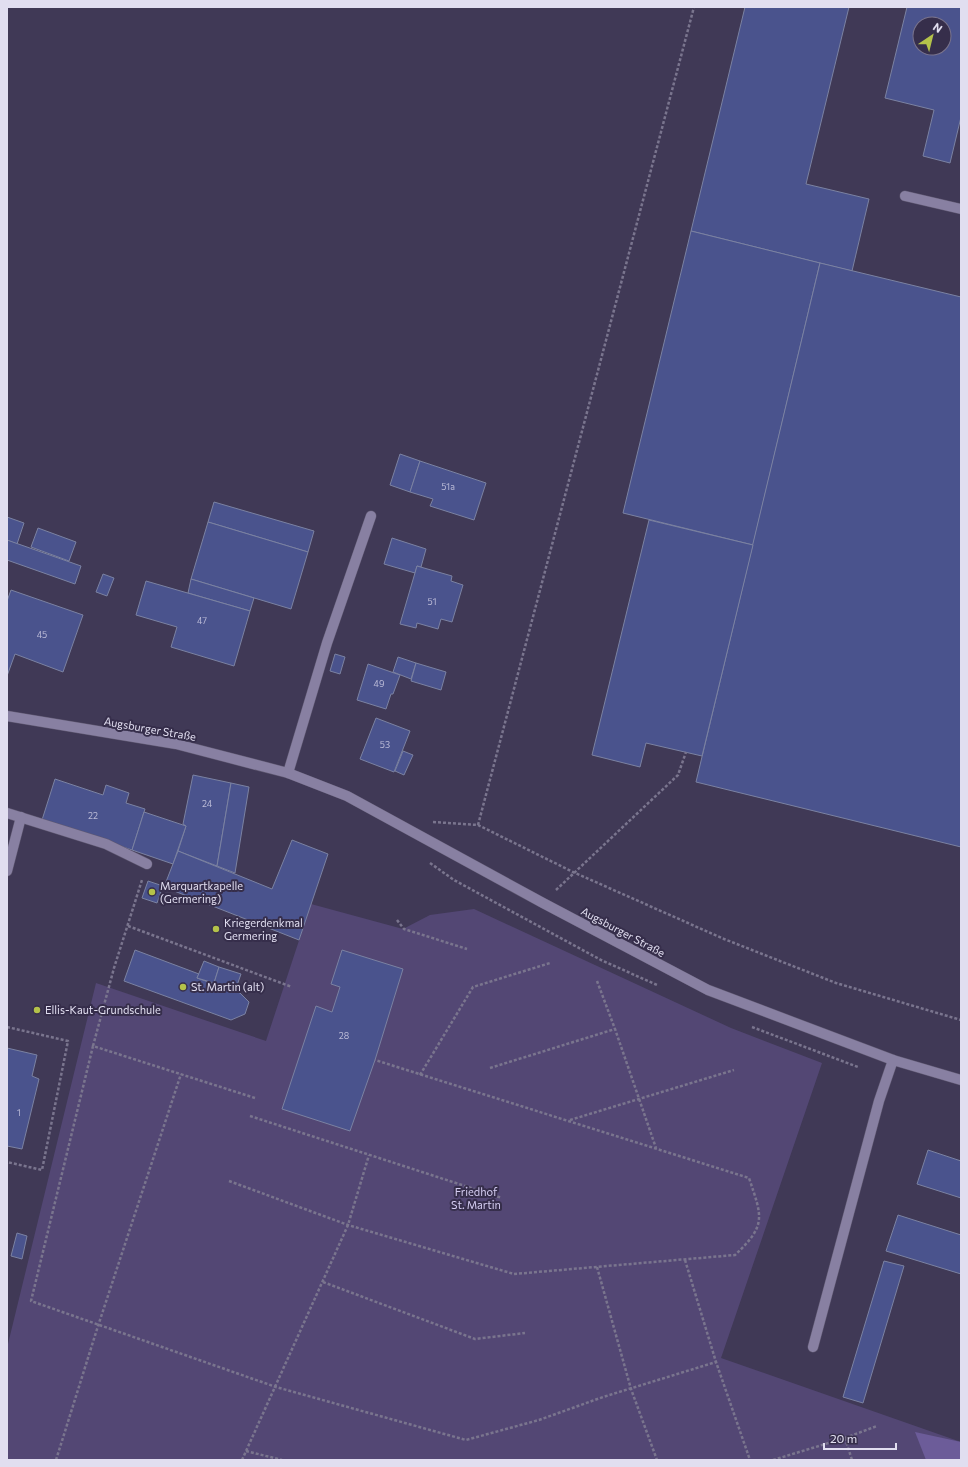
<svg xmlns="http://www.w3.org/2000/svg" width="968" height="1467" viewBox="0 0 968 1467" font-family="Commissioner,sans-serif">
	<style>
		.green { fill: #534774 }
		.forest { fill: #6c5c99 }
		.building { fill: #4a538d; stroke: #7b82a2; fill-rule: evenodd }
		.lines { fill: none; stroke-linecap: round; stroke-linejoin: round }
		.lane-casing { stroke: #5f5871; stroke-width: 11 }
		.street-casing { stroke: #5f5871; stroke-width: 11 }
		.secondary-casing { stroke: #5f5871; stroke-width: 11 }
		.path { stroke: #7a758e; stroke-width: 2.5; stroke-dasharray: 3 2; stroke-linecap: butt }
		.lane { stroke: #8880a2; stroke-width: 10 }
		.street { stroke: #8880a2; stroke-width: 10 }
		.secondary { stroke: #8880a2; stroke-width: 10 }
		.poi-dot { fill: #b4c24a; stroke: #362e4b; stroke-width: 1.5 }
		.labels { text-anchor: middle; stroke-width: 4; stroke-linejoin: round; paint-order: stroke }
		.number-label { font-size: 9px; fill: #bbbbd7 }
		.street-label { font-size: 11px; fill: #e1def0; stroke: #362e4b }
		.poi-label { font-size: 11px; fill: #e1def0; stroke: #362e4b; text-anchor: start }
		.park-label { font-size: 11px; fill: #d5cdf2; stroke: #362e4b }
	</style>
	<rect width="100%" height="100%" fill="#403956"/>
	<!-- green -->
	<polygon class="green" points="311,904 403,929 430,915 474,909 731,1028 822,1063 721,1358 961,1442 961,1460 7,1460 7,1348 96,983 266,1041"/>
	<!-- forest -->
	<polygon class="forest" points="915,1432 961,1442 961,1460 926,1460"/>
	<!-- building -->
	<g class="building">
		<polygon points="745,7 849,7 806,184 869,199 852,271 691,231"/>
		<path d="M 907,7 L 961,7 L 961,117 L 950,163 L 923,156 L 934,110 L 885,98 ZM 920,24 L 944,24 L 944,48 L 920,48 Z"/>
		<polygon points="691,231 820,263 753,545 623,513"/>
		<polygon points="820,263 961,297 961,847 696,782"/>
		<polygon points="400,454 420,461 410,492 390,485"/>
		<polygon points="420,461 486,483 474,520 430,506 433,499 410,492"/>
		<polygon points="214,502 314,531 308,552 208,522"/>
		<polygon points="7,517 24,523 17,544 7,540"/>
		<polygon points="649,520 753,545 702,756 646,743 640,767 592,755"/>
		<polygon points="208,522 308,552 291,609 191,579"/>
		<polygon points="38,528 76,542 69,561 31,547"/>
		<polygon points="392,538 426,549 421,567 417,566 415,573 384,564"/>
		<polygon points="7,540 81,566 75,584 7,560"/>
		<polygon points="417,566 452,576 451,581 463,585 452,622 441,619 438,629 417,623 416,628 400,624"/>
		<polygon points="103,574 114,578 107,596 96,592"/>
		<polygon points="191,579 254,598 250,611 188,593"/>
		<polygon points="146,581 250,611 234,666 171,647 177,627 136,615"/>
		<polygon points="11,590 83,615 63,672 15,654 7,676 7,601"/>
		<polygon points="335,654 345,657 340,674 330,671"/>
		<polygon points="398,657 416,663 411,679 393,672"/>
		<polygon points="416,663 446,672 441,690 411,681"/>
		<polygon points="368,664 400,675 393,694 391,694 386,709 357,700"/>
		<polygon points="376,718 410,731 394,772 360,759"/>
		<polygon points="403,751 413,755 404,775 395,771"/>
		<polygon points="193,775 231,783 217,866 178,851 186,826 183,824"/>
		<polygon points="55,779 103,795 106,785 129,793 126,803 145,809 132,850 42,820"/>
		<polygon points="231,783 249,787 235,873 217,866"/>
		<polygon points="144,812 186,826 173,864 132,850"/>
		<polygon points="292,840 328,854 299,940 164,887 178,851 272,889"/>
		<polygon points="148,881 163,886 157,903 142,898"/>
		<polygon points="135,950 199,974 197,978 240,993 249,1002 245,1014 231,1020 124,981"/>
		<polygon points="342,950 403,969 375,1060 350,1131 282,1109 316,1006 332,1012 340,987 331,984"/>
		<polygon points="204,961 219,967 214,983 197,978"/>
		<polygon points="219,967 241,974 235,991 214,983"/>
		<polygon points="7,1048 37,1055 32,1076 39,1079 22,1149 7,1146"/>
		<polygon points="928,1150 961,1161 961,1198 917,1184"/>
		<polygon points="898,1215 961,1235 961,1274 886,1251"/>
		<polygon points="17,1233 27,1236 22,1259 11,1256"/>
		<polygon points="884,1261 904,1266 863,1403 843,1397"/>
	</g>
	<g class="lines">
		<!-- lane casing -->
		<g class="lane-casing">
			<g id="lane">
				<polyline points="905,196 961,209"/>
				<polyline points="7,813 106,844 147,864"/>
				<polyline points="7,871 21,817"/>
				<polyline points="813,1347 879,1101 893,1060"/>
			</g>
		</g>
		<!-- street casing -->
		<g class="street-casing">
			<polyline id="street" points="288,773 327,643 371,516"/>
		</g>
		<!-- secondary casing -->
		<g class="secondary-casing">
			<polyline id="secondary" points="7,716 176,744 288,773 347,796 543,903 708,990 893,1060 961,1080"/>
		</g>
		<!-- path -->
		<g class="path">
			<polyline points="433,822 478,825 573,872 724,939 836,983 961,1020"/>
			<polyline points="478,825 694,7"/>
			<polyline points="430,863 454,880 601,960 657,985"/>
			<polyline points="556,890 678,775 686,752"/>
			<polyline points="397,920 404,929 467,949"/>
			<polyline points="128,926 292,987"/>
			<polyline points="597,981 615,1029"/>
			<polyline points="7,1027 68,1041 42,1170 7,1162"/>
			<polyline points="752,1027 858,1067"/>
			<polyline points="93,1046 114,968 142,880"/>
			<polyline points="490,1068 615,1029 656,1148"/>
			<polyline points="420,1075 473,987 550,963"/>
			<polyline points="255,1098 93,1046 31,1301 276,1387 466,1440 539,1420 603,1397 716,1362"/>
			<polyline points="250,1116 502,1198"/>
			<polyline points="570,1120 734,1070"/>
			<path d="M 229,1181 L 348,1225 L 514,1274 L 735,1255 C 767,1225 762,1217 749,1178 L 375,1060"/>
			<polyline points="685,1260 716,1362 750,1460"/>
			<polyline points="597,1267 631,1389 657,1460"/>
			<polyline points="323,1282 475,1339 525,1333"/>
			<polyline points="845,1438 877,1426"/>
			<polyline points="246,1451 282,1460"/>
			<polyline points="56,1460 98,1326 181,1074"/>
			<polyline points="242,1460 348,1225 369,1155"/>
			<polyline points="773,1460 845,1438 852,1460"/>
		</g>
		<!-- lane -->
		<use href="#lane" class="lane"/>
		<!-- street -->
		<use href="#street" class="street"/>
		<!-- secondary -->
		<use href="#secondary" class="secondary"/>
	</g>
	<!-- markers -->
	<g class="poi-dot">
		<circle cx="152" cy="892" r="4"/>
		<circle cx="216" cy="929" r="4"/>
		<circle cx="183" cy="987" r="4"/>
		<circle cx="37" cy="1010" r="4"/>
	</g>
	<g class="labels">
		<!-- number labels -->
		<g class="number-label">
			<text x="448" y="490">51a</text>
			<text x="432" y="605">51</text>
			<text x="202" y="624">47</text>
			<text x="42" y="638">45</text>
			<text x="379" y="687">49</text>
			<text x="385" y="748">53</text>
			<text x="207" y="807">24</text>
			<text x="93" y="819">22</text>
			<text x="344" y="1039">28</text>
			<text x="19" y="1116">1</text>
		</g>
		<!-- street labels -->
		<g class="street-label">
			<text transform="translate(150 729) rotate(10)" y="4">Augsburger Straße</text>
			<text transform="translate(623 932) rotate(28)" y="4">Augsburger Straße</text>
		</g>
		<!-- poi labels -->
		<g class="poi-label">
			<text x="160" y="890">Marquartkapelle<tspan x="160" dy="13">(Germering)</tspan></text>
			<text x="224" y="927">Kriegerdenkmal<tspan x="224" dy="13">Germering</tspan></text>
			<text x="191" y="991">St. Martin (alt)</text>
			<text x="45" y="1014">Ellis-Kaut-Grundschule</text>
		</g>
		<!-- park labels -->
		<g class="park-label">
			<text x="476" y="1196">Friedhof<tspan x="476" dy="13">St. Martin</tspan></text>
		</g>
	</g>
	<!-- border -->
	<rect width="968" height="1467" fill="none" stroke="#e1def0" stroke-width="16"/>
	<!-- north arrow -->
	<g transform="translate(932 36) rotate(35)"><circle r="19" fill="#362e4b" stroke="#7a748d"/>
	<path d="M0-3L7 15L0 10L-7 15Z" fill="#b4c24a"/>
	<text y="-6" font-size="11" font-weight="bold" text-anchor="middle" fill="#e1def0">N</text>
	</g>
	<!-- scale -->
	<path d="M824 1443v6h72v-6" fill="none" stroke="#e1def0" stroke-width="2"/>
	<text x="830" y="1443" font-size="12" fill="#e1def0" stroke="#362e4b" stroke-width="3" paint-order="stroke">20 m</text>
</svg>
